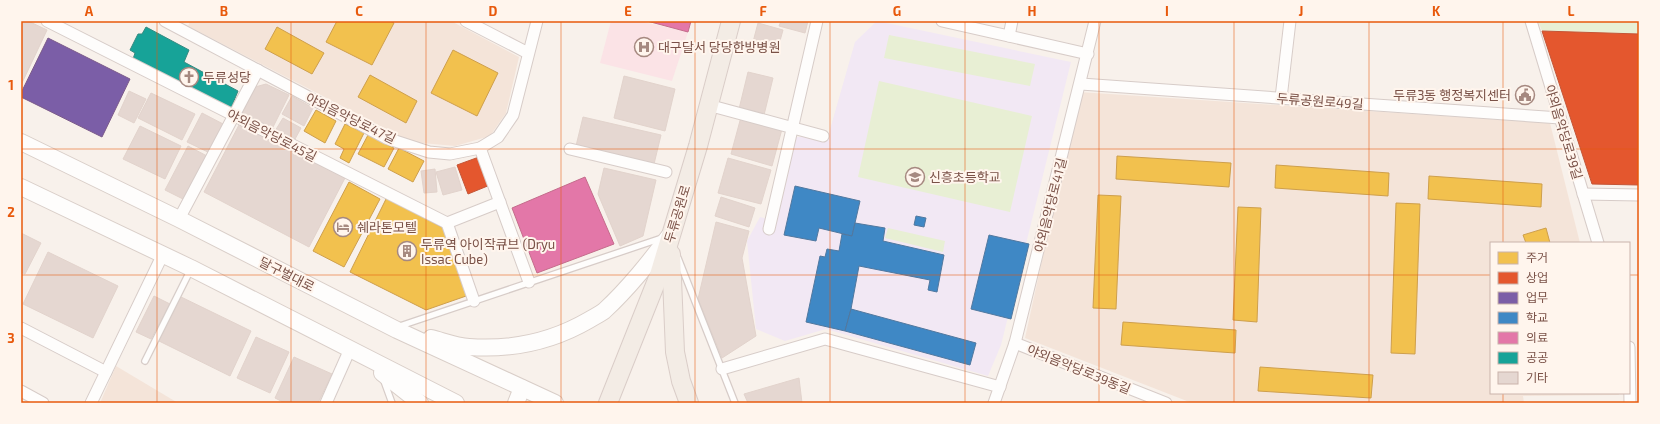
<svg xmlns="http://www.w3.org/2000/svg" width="1660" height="424" viewBox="0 0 1660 424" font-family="'Exo 2','Noto Sans KR',sans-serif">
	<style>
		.residential { fill: #f4e4d9 }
		.education { fill: #f2e8f4 }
		.medical { fill: #fbe3e6 }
		.green { fill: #e8efd4 }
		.homes { fill: #f2c14e; stroke: #ce9f4c }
		.shops { fill: #e4572e; stroke: #c45536 }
		.offices { fill: #7b5ea7; stroke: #7b5a8a }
		.schools { fill: #3f88c5; stroke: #51789f }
		.health { fill: #e377a8; stroke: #c46c8b }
		.public { fill: #17a398; stroke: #358a80 }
		.building { fill: #e5d7d1; stroke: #e2d3cc }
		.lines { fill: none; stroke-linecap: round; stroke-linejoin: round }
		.service-casing { stroke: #d7ccc8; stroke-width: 8 }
		.minor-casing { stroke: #d7ccc8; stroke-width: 13 }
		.secondary-casing { stroke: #d9cec8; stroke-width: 18 }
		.primary-casing { stroke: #dacdc8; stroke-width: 20 }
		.service { stroke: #fefdfc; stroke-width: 5.5 }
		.minor { stroke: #fefdfc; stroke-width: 11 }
		.secondary { stroke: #fefdfc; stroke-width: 16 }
		.primary { stroke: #f3ece5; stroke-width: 18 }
		.grid { fill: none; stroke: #e8590c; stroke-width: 1; stroke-opacity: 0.55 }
		.labels { text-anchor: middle; stroke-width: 4; stroke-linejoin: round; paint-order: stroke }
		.poi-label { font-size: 13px; fill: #7a5147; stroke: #fff5ed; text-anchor: start }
		.street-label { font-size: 13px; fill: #7a5147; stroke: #fff5ed }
		.neatline { fill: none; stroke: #e8590c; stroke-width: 1.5 }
		.grid-label { font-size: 13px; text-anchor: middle; font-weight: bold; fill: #e8590c }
	</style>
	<rect width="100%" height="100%" fill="#f8f1eb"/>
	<!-- residential -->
	<g class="residential">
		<polygon points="190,21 451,21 519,57 506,113 490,136 455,146 411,142 188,26"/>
		<polygon points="1079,92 1550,123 1580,243 1491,243 1491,393 1618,393 1619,395 1523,396 1524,403 1192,403 1025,338"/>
		<polygon points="116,366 178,403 100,403"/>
	</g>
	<!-- education -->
	<polygon class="education" points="877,21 1071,62 1001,345 988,376 826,329 785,341 756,329 747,241 760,217 776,221 796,137 823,136 829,133 855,42"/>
	<!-- medical -->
	<polygon class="medical" points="611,21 639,21 688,32 672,81 600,63"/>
	<!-- green -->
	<g class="green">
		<polygon points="1538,21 1639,21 1639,34 1542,31"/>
		<polygon points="889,35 1035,64 1030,86 884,58"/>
		<polygon points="879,81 1032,116 1010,212 858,177"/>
		<polygon points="888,228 945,241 943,252 885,238"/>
	</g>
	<!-- homes -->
	<g class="homes">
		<polygon points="337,21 390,21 394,23 372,65 326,42"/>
		<polygon points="277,27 324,53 312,74 265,49"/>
		<polygon points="453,50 498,73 477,116 431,93"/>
		<polygon points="370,75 417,101 406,123 358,97"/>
		<polygon points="316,110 336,121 325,143 304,131"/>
		<polygon points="345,124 364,133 349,163 340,158 344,149 335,144"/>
		<polygon points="368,135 394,148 384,167 358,154"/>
		<polygon points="399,148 424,161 413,182 388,169"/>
		<polygon points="1117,156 1231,163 1229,187 1116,179"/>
		<polygon points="1276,165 1389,173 1388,196 1275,188"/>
		<polygon points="1429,176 1542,184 1541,207 1428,199"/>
		<polygon points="349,182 380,199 344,267 313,251"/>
		<polygon points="1098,195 1121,196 1116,309 1093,308"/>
		<polygon points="387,197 445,229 469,295 426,310 350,272"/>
		<polygon points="1396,203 1420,204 1415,354 1391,353"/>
		<polygon points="1238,207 1261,208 1257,322 1233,320"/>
		<polygon points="1546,228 1550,243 1526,243 1523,235"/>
		<polygon points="1123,322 1236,330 1235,353 1121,345"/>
		<polygon points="1260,367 1373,375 1371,398 1258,391"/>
	</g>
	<!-- shops -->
	<g class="shops">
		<polygon points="1542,31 1639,34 1639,185 1592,184"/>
		<polygon points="479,157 490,185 468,194 457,165"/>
	</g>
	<!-- offices -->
	<polygon class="offices" points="48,38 130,79 102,137 21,97 21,93"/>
	<!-- schools -->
	<g class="schools">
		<polygon points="795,186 860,201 852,236 819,228 816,241 784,235"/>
		<polygon points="916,216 926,218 924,227 914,225"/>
		<polygon points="855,223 885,228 883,241 944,255 937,292 928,290 930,280 859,266 851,309 845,331 806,322 820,256 825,257 827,249 839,251 842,234 852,236"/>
		<polygon points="989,235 1029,244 1011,319 971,309"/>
		<polygon points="851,309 976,343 970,365 845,331"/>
	</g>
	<!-- health -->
	<g class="health">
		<polygon points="647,21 691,21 688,32"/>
		<polygon points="585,177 614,244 537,273 512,208"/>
	</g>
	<!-- public -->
	<polygon class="public" points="146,27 189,50 184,62 238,91 231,108 133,59 135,53 130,50 138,34 142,34"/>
	<!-- building -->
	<g class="building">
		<polygon points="21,21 28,21 47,30 21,85"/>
		<polygon points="781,21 808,21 805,33 779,26"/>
		<polygon points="758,23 783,30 778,48 753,42"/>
		<polygon points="748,72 773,78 764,115 739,109"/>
		<polygon points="624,76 675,89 665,131 614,118"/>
		<polygon points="266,84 289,95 272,129 242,114 255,87"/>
		<polygon points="129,91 146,99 134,123 118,115"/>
		<polygon points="151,93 195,114 182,140 138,118"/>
		<polygon points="292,96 313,108 304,126 282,114"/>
		<polygon points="202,113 225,125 210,153 187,142"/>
		<polygon points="583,117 661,135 654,164 576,146"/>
		<polygon points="741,117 782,129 772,166 731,154"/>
		<polygon points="283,118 301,128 294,141 275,131"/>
		<polygon points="240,123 345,178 309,247 204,192"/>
		<polygon points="140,126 181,146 165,179 123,159"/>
		<polygon points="188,146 207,156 185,200 165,190"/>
		<polygon points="728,158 771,170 761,204 718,193"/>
		<polygon points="455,167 462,190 443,195 436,172"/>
		<polygon points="604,168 656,180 643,236 620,246 598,194"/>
		<polygon points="435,169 437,192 424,193 421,171"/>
		<polygon points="721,197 755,208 749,227 715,216"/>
		<polygon points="716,222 749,231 742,258 756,336 722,358 698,299"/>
		<polygon points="21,233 41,243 25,274 21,272"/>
		<polygon points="48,252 118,286 93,338 23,304"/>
		<polygon points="154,296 170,304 151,339 136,332"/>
		<polygon points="179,296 251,331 230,376 157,340"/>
		<polygon points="256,337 289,352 270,393 237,378"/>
		<polygon points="294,357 332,374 318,403 285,403 275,398"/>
		<polygon points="799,378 802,403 748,403 744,394"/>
	</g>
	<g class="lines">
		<!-- service casing -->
		<g class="service-casing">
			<g id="service">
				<polyline points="678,258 735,403"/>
				<polyline points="397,327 662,238"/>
				<polyline points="145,361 191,269"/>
				<polyline points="384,381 392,403"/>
			</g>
		</g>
		<!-- minor casing -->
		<g class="minor-casing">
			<g id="minor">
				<polyline points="47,21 447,223 500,202"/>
				<polyline points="165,21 386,138 429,152 450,154 480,148 498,137 513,115 537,21"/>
				<polyline points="466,21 528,53"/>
				<polyline points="942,21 1088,54"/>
				<polyline points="1531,21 1598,243"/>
				<polyline points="1009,36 1012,21"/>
				<polyline points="1081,84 1560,118"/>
				<polyline points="1281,98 1290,21"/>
				<polyline points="708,105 823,136"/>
				<polyline points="480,148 529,282"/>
				<polyline points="570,149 666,172"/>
				<polyline points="1583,194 1639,195"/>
				<polyline points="179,219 258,70"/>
				<polyline points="447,223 474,301"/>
				<polyline points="769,229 817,21"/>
				<polyline points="21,328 106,372"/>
				<polyline points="1015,343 1166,403"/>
				<polyline points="1629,347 1630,403"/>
				<polyline points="722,369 825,339 1000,387"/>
				<polyline points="21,391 43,403"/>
				<polyline points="91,403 163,254"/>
				<polyline points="326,403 350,349"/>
				<polyline points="994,403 1015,343 1095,21"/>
			</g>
		</g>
		<!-- secondary casing -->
		<g class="secondary-casing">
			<g id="secondary">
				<polyline points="21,142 179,219 397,330 555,403"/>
				<polyline points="21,187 191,268 456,403"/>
				<path d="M 431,338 C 443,341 456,346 469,347 C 511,350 553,341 589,320 C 594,317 600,314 604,311 C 629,288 650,261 670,235"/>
				<polyline points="382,373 420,403"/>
				<polyline points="516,403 522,388"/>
			</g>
		</g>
		<!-- primary casing -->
		<g class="primary-casing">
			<g id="primary">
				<polyline points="671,254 675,352 681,381 689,403"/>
				<polyline points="608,403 659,275 698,146 731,21"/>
			</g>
		</g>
		<!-- service -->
		<use href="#service" class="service"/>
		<!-- minor -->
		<use href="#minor" class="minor"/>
		<!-- secondary -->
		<use href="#secondary" class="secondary"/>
		<!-- primary -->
		<use href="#primary" class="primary"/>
	</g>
	<!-- grid -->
	<path class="grid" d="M 157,21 L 157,403M 291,21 L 291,403M 426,21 L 426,403M 561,21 L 561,403M 695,21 L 695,403M 830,21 L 830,403M 965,21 L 965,403M 1099,21 L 1099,403M 1234,21 L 1234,403M 1369,21 L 1369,403M 1503,21 L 1503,243M 21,149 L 1639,149M 21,275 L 1491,275M 1629,275 L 1639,275M 1503,393 L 1503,403"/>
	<!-- icons -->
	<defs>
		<g id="hospital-ring" transform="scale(1)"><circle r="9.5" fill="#fff5ed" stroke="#a68980" stroke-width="1.5"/><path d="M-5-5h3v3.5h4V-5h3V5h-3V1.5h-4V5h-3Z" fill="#a68980"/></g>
		<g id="church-ring" transform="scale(1)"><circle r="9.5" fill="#fff5ed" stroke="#a68980" stroke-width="1.5"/><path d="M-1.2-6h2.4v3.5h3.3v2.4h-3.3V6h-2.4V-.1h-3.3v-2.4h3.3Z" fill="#a68980"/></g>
		<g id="civic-ring" transform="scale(1)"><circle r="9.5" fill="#fff5ed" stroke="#a68980" stroke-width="1.5"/><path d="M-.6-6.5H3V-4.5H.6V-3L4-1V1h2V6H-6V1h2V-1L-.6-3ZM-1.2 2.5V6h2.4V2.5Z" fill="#a68980"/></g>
		<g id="school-ring" transform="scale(1)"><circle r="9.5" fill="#fff5ed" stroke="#a68980" stroke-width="1.5"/><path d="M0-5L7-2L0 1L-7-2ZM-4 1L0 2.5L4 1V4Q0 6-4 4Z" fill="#a68980"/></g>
		<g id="hotel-ring" transform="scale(1)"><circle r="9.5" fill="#fff5ed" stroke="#a68980" stroke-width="1.5"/><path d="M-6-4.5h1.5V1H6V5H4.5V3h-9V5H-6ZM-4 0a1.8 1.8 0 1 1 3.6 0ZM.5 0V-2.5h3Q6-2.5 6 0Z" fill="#a68980"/></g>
		<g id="building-ring" transform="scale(1)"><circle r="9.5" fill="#fff5ed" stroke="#a68980" stroke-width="1.5"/><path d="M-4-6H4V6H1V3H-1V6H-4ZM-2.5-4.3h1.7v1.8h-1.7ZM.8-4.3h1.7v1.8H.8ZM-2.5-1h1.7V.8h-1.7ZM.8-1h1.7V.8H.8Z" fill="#a68980"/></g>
	</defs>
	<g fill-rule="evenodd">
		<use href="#hospital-ring" x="644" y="47"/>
		<use href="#church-ring" x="189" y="77"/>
		<use href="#civic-ring" x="1525" y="95"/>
		<use href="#school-ring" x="915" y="177"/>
		<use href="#hotel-ring" x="343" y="227"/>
		<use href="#building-ring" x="407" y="251"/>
	</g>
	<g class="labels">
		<!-- poi labels -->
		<g class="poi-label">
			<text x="658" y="52">대구달서 당당한방병원</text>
			<text x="203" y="82">두류성당</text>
			<text x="1511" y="100" text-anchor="end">두류3동 행정복지센터</text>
			<text x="929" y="182">신흥초등학교</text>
			<text x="357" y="232">쉐라톤모텔</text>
			<text x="421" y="249">두류역 아이작큐브 (Dryu<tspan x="421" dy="15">Issac Cube)</tspan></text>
		</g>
		<!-- street labels -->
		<g class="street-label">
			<text transform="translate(1320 101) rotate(4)" y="5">두류공원로49길</text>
			<text transform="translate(351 118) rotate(26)" y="5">야외음악당로47길</text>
			<text transform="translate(1564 132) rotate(73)" y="5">야외음악당로39길</text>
			<text transform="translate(272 135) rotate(27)" y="5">야외음악당로45길</text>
			<text transform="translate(1050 205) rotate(-76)" y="5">야외음악당로41길</text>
			<text transform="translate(677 214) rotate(-73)" y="5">두류공원로</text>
			<text transform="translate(287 274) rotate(27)" y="5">달구벌대로</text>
			<text transform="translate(1079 369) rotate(22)" y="5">야외음악당로39동길</text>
		</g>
	</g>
	<!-- border -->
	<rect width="1660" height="424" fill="none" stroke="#fff5ed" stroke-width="44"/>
	<!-- legend -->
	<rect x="1490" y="242" width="140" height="152" fill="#fff5ed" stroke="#cab3ab"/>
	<rect x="1498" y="252" width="20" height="12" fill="#f2c14e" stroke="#cab3ab"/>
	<text x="1526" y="262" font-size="12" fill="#7a5147">주거</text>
	<rect x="1498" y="272" width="20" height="12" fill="#e4572e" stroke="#cab3ab"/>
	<text x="1526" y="282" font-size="12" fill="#7a5147">상업</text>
	<rect x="1498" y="292" width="20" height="12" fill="#7b5ea7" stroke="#cab3ab"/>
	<text x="1526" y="302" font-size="12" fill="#7a5147">업무</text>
	<rect x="1498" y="312" width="20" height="12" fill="#3f88c5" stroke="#cab3ab"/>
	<text x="1526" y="322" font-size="12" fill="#7a5147">학교</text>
	<rect x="1498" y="332" width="20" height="12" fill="#e377a8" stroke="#cab3ab"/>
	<text x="1526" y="342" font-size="12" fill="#7a5147">의료</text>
	<rect x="1498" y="352" width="20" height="12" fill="#17a398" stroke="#cab3ab"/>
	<text x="1526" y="362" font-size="12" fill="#7a5147">공공</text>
	<rect x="1498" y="372" width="20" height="12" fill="#e5d7d1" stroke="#cab3ab"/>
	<text x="1526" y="382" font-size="12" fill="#7a5147">기타</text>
	<rect x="22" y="22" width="1616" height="380" class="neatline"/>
	<g class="grid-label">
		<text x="89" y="16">A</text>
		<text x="224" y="16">B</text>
		<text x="359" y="16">C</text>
		<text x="493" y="16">D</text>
		<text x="628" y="16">E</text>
		<text x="763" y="16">F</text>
		<text x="897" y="16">G</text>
		<text x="1032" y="16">H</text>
		<text x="1167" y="16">I</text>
		<text x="1301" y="16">J</text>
		<text x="1436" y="16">K</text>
		<text x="1571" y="16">L</text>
		<text x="11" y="90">1</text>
		<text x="11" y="217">2</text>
		<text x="11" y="343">3</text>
	</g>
</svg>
